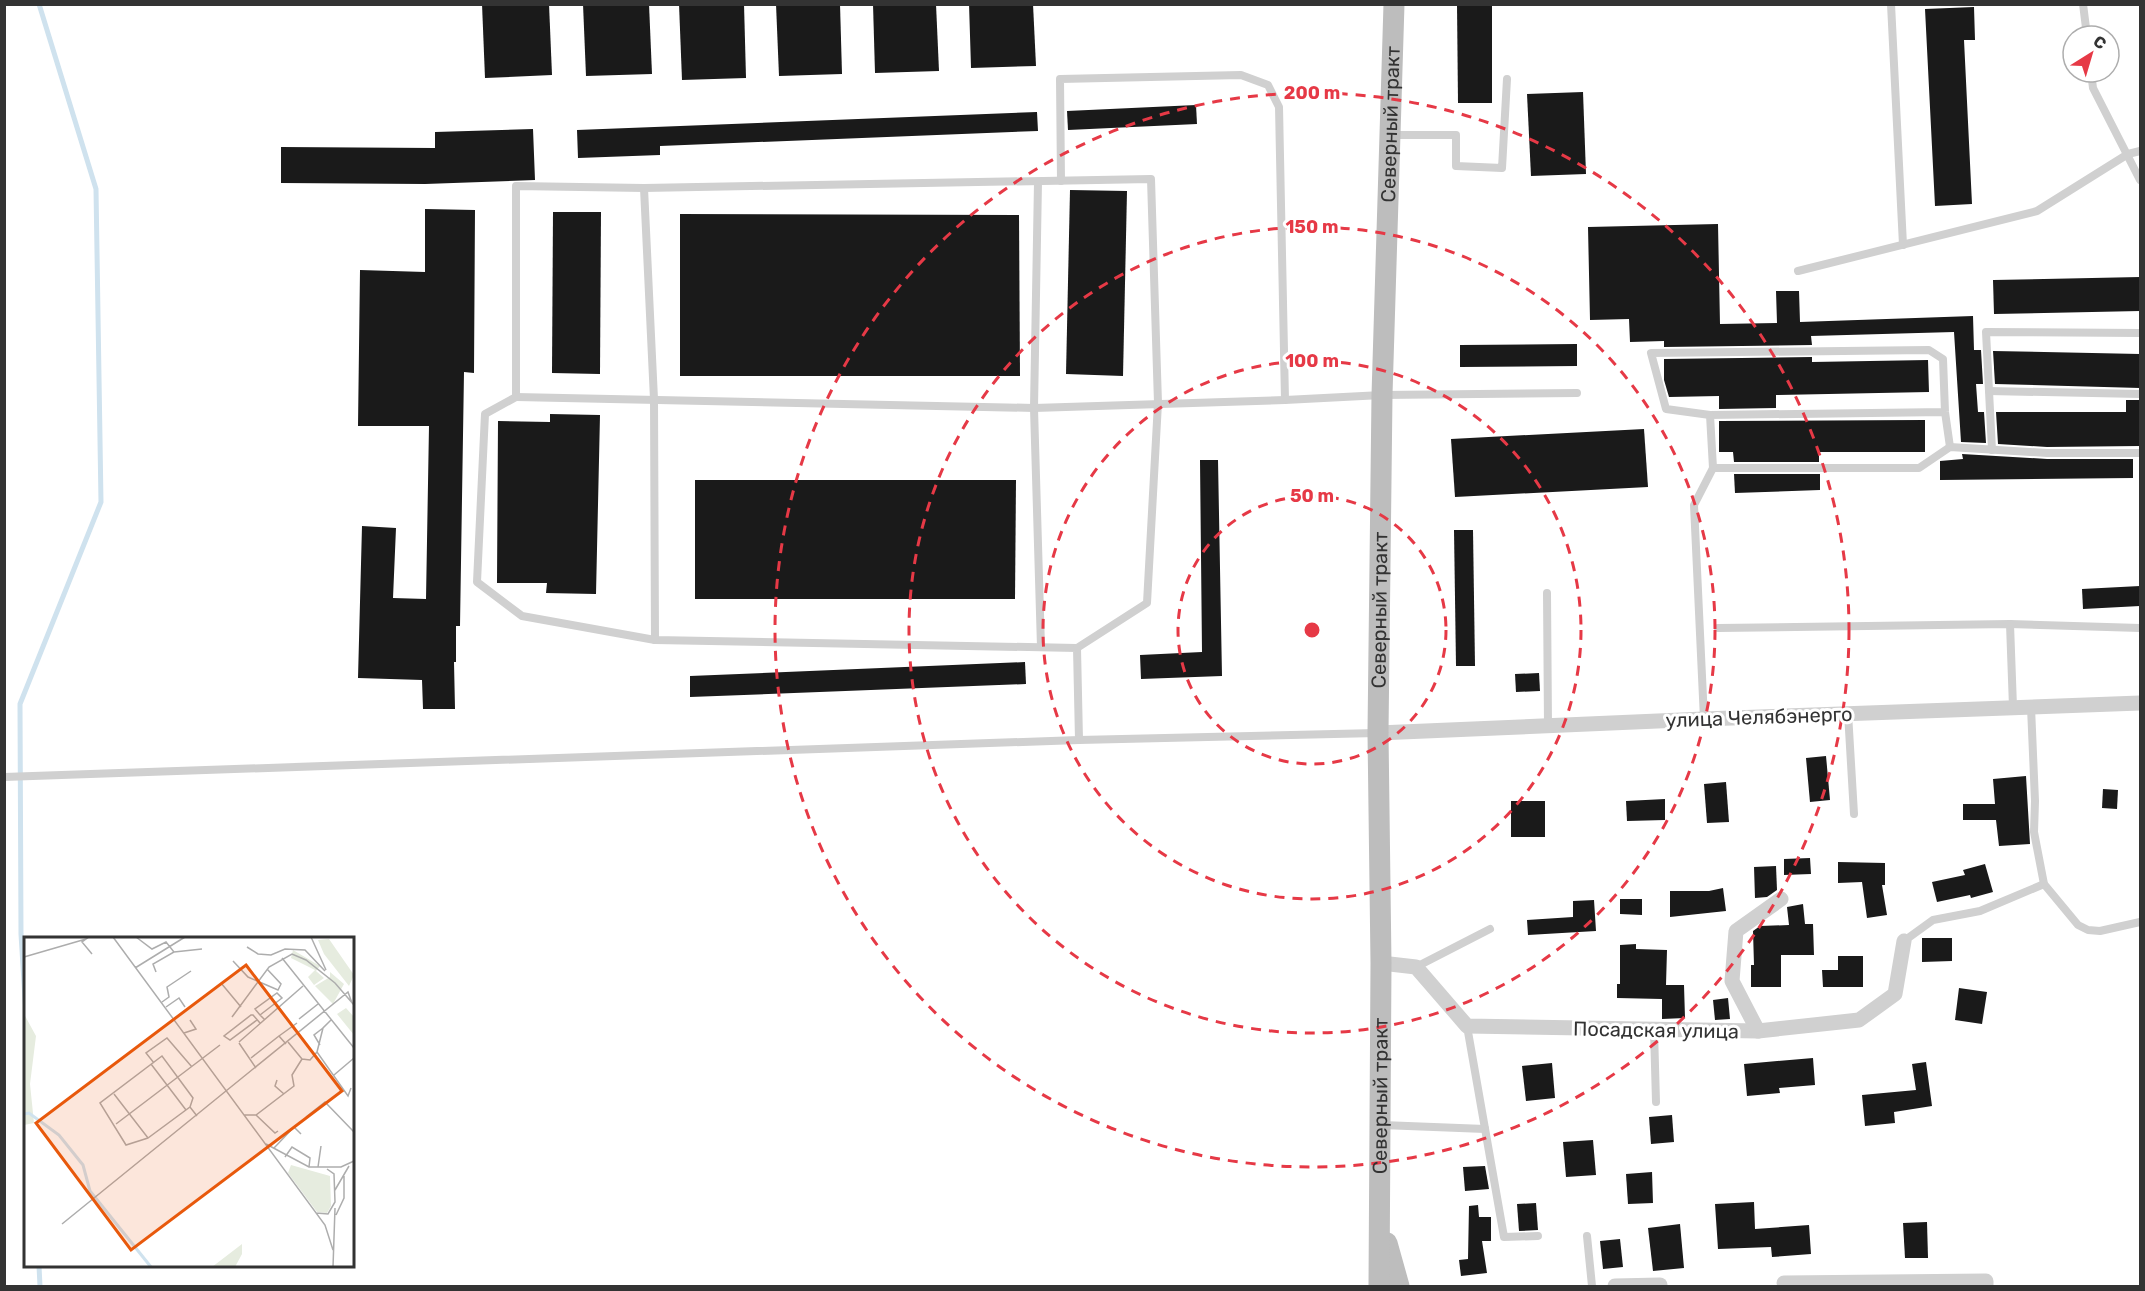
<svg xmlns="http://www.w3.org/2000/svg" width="2145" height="1291" viewBox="0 0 2145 1291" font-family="Rubik,sans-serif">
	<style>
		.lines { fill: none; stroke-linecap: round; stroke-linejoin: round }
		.stream { stroke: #cfe2ee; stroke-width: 5 }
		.building { fill: #1a1a1a }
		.lane { stroke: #d0d0d0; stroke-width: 8 }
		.street { stroke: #d0d0d0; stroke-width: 15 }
		.secondary { stroke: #bdbdbd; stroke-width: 21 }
		.ring { fill: none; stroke: #e63946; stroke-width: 3; stroke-dasharray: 10 8 }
		.labels { text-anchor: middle; stroke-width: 6; stroke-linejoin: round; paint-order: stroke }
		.street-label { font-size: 20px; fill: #333; stroke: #fff }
		.inset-river { fill: none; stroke: #cfe2ee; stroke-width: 3 }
		.inset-road { fill: none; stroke: #adadad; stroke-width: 1.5 }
		.view { fill: #e8590c; fill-opacity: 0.15; stroke: #e8590c; stroke-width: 3 }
		.inset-edge { fill: none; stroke: #333; stroke-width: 3 }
		.centre { fill: #e63946; stroke: #fff; stroke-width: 3 }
		.ring-label { font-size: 18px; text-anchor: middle; font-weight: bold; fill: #e63946; stroke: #fff; stroke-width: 6; stroke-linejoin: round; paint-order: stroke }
	</style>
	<rect width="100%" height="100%" fill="#fff"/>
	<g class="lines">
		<!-- stream -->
		<g class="stream">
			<polyline points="26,1014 21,934 20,704 101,502 96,189 39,4"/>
			<polyline points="39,1266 40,1286"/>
		</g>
	</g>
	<!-- building -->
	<g class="building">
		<polygon points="482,4 549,4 552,75 485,78"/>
		<polygon points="583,4 649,4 652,74 586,76"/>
		<polygon points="679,4 744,4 746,78 682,80"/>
		<polygon points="776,4 840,4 842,74 779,76"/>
		<polygon points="873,4 936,4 939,71 875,73"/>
		<polygon points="969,4 1033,4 1036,66 971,68"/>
		<polygon points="1457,4 1492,4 1492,103 1458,103"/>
		<polygon points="1974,7 1975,40 1964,40 1972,204 1935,206 1925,9"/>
		<polygon points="1583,92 1586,174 1531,176 1527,94"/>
		<polygon points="1196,105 1197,124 1068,130 1067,111"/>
		<polygon points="1037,112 1038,131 660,146 660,155 578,158 577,130"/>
		<polygon points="533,129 535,180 425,184 281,183 281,147 435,148 435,132"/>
		<polygon points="1070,190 1127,191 1123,376 1066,374"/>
		<polygon points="425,209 475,210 474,373 464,372 460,626 456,626 456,662 454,662 455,709 423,709 422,680 358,678 362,526 396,528 393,598 426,599 429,426 358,426 360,270 425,272"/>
		<polygon points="553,212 601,212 600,374 552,373"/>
		<polygon points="680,214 1019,215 1020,376 680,376"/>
		<polygon points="1718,224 1720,324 1777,323 1776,291 1799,291 1800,322 1973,316 1974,350 1981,350 1983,384 1976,384 1978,412 1984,412 1986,443 1961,442 1954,332 1811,336 1812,345 1664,347 1664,341 1630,342 1629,319 1590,320 1588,227"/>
		<polygon points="2140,277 2140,311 1994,314 1993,280"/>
		<polygon points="1577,344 1577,366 1460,367 1460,345"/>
		<polygon points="1993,351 2140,354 2140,388 1995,384"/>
		<polygon points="1812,357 1812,362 1928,360 1929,392 1776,395 1776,408 1719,409 1719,396 1669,397 1664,380 1664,359"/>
		<polygon points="2126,400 2140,400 2140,446 2047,447 1998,444 1996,412 2126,412"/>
		<polygon points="550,414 600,415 596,594 546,593 547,583 497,583 498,421 550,422"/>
		<polygon points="1925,420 1925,452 1819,452 1819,462 1734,462 1733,452 1719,452 1719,421"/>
		<polygon points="1644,429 1648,487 1455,497 1451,439"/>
		<polygon points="1962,454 2047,459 2133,459 2133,478 1940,480 1940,461 1963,459"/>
		<polygon points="1200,460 1218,460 1222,676 1141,679 1140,655 1202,652"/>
		<polygon points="1734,474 1820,474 1820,490 1735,493"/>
		<polygon points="695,480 1016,480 1015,599 695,599"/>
		<polygon points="1454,530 1473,530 1475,666 1456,666"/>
		<polygon points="2140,586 2140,606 2083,609 2082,589"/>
		<polygon points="1025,662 1026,684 690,697 690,676"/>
		<polygon points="1539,673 1540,691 1516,692 1515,674"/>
		<polygon points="1826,756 1830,800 1810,802 1806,758"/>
		<polygon points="2026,776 2030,844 1999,846 1996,820 1963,820 1963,804 1995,804 1993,779"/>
		<polygon points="1726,782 1729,822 1707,823 1704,784"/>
		<polygon points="2103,789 2118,790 2117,809 2102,808"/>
		<polygon points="1665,799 1665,820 1627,821 1626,801"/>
		<rect x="1511" y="801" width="34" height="36"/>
		<polygon points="1810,858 1811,874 1784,875 1784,859"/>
		<polygon points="1838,862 1885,863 1885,885 1882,885 1887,915 1867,918 1862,882 1838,883"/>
		<polygon points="1985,864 1993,892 1971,898 1970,895 1937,902 1932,882 1965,875 1963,870"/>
		<polygon points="1776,866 1777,890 1767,897 1755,898 1754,867"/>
		<polygon points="1723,888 1726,911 1670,917 1670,891 1709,891"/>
		<polygon points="1620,899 1642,899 1642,915 1620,914"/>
		<polygon points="1594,900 1596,931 1528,935 1527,920 1573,917 1573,901"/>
		<polygon points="1803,904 1805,924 1813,924 1814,955 1781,955 1781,987 1751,987 1751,965 1754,965 1753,931 1760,926 1789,925 1787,907"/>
		<polygon points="1922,938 1952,938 1952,961 1922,962"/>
		<polygon points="1636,944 1636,949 1667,950 1666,985 1684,985 1685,1018 1662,1019 1662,999 1617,998 1617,984 1620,984 1620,945"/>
		<polygon points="1838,956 1863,956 1863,987 1823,987 1822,970 1838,970"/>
		<polygon points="1959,988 1987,992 1982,1024 1955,1020"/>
		<polygon points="1728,998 1730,1019 1715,1020 1713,1000"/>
		<polygon points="1813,1058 1815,1085 1779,1088 1780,1093 1747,1096 1744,1064"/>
		<polygon points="1926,1062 1932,1106 1894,1112 1895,1123 1865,1126 1862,1095 1916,1090 1912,1064"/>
		<polygon points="1552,1063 1555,1098 1526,1101 1522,1066"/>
		<polygon points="1672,1115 1674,1142 1651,1144 1649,1117"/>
		<polygon points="1593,1140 1596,1175 1566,1177 1563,1142"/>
		<polygon points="1485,1166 1489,1189 1465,1191 1463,1167"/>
		<polygon points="1652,1172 1653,1203 1628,1204 1626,1174"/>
		<polygon points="1754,1202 1755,1229 1809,1225 1811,1254 1772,1257 1771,1247 1718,1249 1715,1204"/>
		<polygon points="1536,1203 1538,1230 1519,1231 1517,1204"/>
		<polygon points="1478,1205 1479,1217 1491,1217 1491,1241 1482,1241 1487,1273 1461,1276 1459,1260 1468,1259 1469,1206"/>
		<polygon points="1927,1222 1928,1258 1905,1258 1903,1223"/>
		<polygon points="1680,1224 1684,1268 1653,1271 1648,1228"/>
		<polygon points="1620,1239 1623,1267 1603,1269 1600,1241"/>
	</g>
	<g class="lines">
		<!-- lane -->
		<g class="lane">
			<polyline points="1891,4 1903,245"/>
			<polyline points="2083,4 2087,36"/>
			<polyline points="2091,72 2093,88 2140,180"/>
			<polyline points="1392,135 1456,135 1456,166 1502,168 1507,79"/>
			<polyline points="1061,181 1060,79 1241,75 1268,85 1279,107 1285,400"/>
			<polyline points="1038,182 1034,408 1041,647"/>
			<polyline points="644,188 654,399 655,640 1077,648 1079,740"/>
			<polyline points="1798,271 2037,211 2128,154 2140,151"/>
			<polyline points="1989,391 2140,394"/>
			<polyline points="516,397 1034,408 1285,400 1382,395 1577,393"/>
			<polyline points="1945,412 1710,415 1666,409 1651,353 1929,350 1943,359 1945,412 1950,447"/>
			<polyline points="1992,450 1986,332 2140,333"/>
			<polyline points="1713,468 1919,468 1950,447 2047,453 2140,453"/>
			<polyline points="1547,593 1548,726"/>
			<polyline points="2010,624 2140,628"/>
			<polyline points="1718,628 2010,624 2013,707"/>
			<polyline points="655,640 522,616 477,582 485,414 516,397 516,186 644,188 1151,179 1158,403 1147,603 1077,648"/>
			<polyline points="2031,707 2035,801 2034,832 2044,884 2078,925 2088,930 2100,931 2140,922"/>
			<polyline points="1848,713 1854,814"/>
			<polyline points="1704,719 1694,505 1713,468 1710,415"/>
			<polyline points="4,777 1079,740 1377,733"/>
			<polyline points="1904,941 1933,920 1980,911 2044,884"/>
			<polyline points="1416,967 1490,929"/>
			<polyline points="1467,1026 1504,1237 1538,1236"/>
			<polyline points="1654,1030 1656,1102"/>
			<polyline points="1382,1125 1485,1129"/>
			<polyline points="1587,1236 1592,1286"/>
		</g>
		<!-- street -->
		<g class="street">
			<polyline points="1378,733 1704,719 2140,703"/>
			<polyline points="1381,963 1416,967 1467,1026 1758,1031 1859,1020 1895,994 1904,941"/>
			<polyline points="1758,1031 1732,981 1736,931 1781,899"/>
			<polyline points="1784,1283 1986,1281 1986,1286"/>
			<polyline points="1615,1286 1660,1285"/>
		</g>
		<!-- secondary -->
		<g class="secondary">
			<polyline points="1387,1243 1399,1286"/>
			<path id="s1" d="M 1379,1286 L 1381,963 L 1378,733 L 1382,395 L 1394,4"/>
		</g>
	</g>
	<!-- distance rings -->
	<g class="ring">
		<circle cx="1312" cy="630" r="134"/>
		<circle cx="1312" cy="630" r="269"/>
		<circle cx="1312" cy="630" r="403"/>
		<circle cx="1312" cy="630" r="537"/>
	</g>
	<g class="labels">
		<!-- street labels -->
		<g class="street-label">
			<text dy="7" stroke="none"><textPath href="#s1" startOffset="1162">Северный тракт</textPath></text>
			<text dy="7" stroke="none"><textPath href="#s1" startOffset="676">Северный тракт</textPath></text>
			<text transform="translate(1759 717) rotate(-2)" y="7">улица Челябэнерго</text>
			<text transform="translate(1656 1030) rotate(1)" y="7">Посадская улица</text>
			<text dy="7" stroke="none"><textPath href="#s1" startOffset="190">Северный тракт</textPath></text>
		</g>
	</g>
	<!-- overview -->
	<g transform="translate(24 937)">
		<rect width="330" height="330" fill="#fff"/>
		<path d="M 305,2 L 330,38 L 325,49 L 300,17 L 294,3 ZM 269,13 L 296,29 L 292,34 L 300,41 L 290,48 L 284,40 L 291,33 L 267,21 ZM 306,35 L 320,47 L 309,67 L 291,49 L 306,40 ZM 322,71 L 330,80 L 330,98 L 313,77 ZM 0,77 L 12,99 L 6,147 L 10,186 L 0,188 ZM 267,228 L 306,239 L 307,269 L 303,276 L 293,275 L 264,236 ZM 218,307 L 218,317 L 211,330 L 188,330 Z" fill="#e6ecdf"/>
		<path class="inset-river" d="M 0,177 L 5,176 L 35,198 L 59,228 L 66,254 L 127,330"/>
		<path class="inset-road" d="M 65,0 L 58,5 L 68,17M 89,0 L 301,288 L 309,313M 112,0 L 128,12 L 142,5 L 150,15 L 129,27 L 132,35M 287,0 L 302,33M 223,10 L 234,17 L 247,18 L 261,12 L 281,13 L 301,34M 150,15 L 178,12M 0,20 L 62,2M 258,21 L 330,111M 209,24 L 224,40 L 254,53 L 257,47 L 243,32M 111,31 L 161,0M 197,46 L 217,70M 138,65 L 145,60 L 143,50 L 167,34M 142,70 L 155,61 L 161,70M 236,78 L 258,61 L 253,56 L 231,72 L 236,78 L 241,83M 208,80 L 245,30 L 268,17 L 282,23 L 311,46 L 330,68M 275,82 L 294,67M 233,83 L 206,103 L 200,99 L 227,78 L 229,78 L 236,86M 160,96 L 172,92 L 166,83M 255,99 L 273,86M 215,105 L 279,49M 264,105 L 278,122 L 286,123 L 293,115 L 324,159 L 327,151M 215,106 L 232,131M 296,108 L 290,98 L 299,91M 293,115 L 299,91 L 307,83M 227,121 L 255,99 L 262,107M 130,126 L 122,116 L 143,101 L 168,130M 127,127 L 162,173M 310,138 L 330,121M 253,143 L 251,149 L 260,157M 90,157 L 124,201 L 166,170 L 173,179M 220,178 L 232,178 L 270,149 L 268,138 L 278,122M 232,178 L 251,196 L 254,194M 282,180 L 301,165 L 330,195M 92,187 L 196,108M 124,201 L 102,208 L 76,166 L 138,119 L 169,161 L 166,170M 242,207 L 285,230 L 317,230 L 330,224M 250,211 L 270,190 L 277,197M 261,220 L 268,210 L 286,221 L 285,230M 294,230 L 297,209M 311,253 L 325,229M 292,276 L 304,277 L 311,265 L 310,237 L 303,232M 312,278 L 320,261 L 320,239M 38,287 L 324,55 L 328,66M 309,330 L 311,271"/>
		<path class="view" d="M 222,28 L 318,154 L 107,313 L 12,186 Z"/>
		<rect width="330" height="330" class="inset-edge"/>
	</g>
	<circle cx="1312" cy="630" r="9" class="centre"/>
	<g class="ring-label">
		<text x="1312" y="99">200 m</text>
		<text x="1312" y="233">150 m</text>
		<text x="1312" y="367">100 m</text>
		<text x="1312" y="502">50 m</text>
	</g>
	<!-- border -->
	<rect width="2145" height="1291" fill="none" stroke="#333333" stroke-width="12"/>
	<!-- north arrow -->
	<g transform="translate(2091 54) rotate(37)"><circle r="28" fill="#ffffff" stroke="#adadad" stroke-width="1.5"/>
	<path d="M0-4.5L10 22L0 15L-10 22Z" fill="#e63946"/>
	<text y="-9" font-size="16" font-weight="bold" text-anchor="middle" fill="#333333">С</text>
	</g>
</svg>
